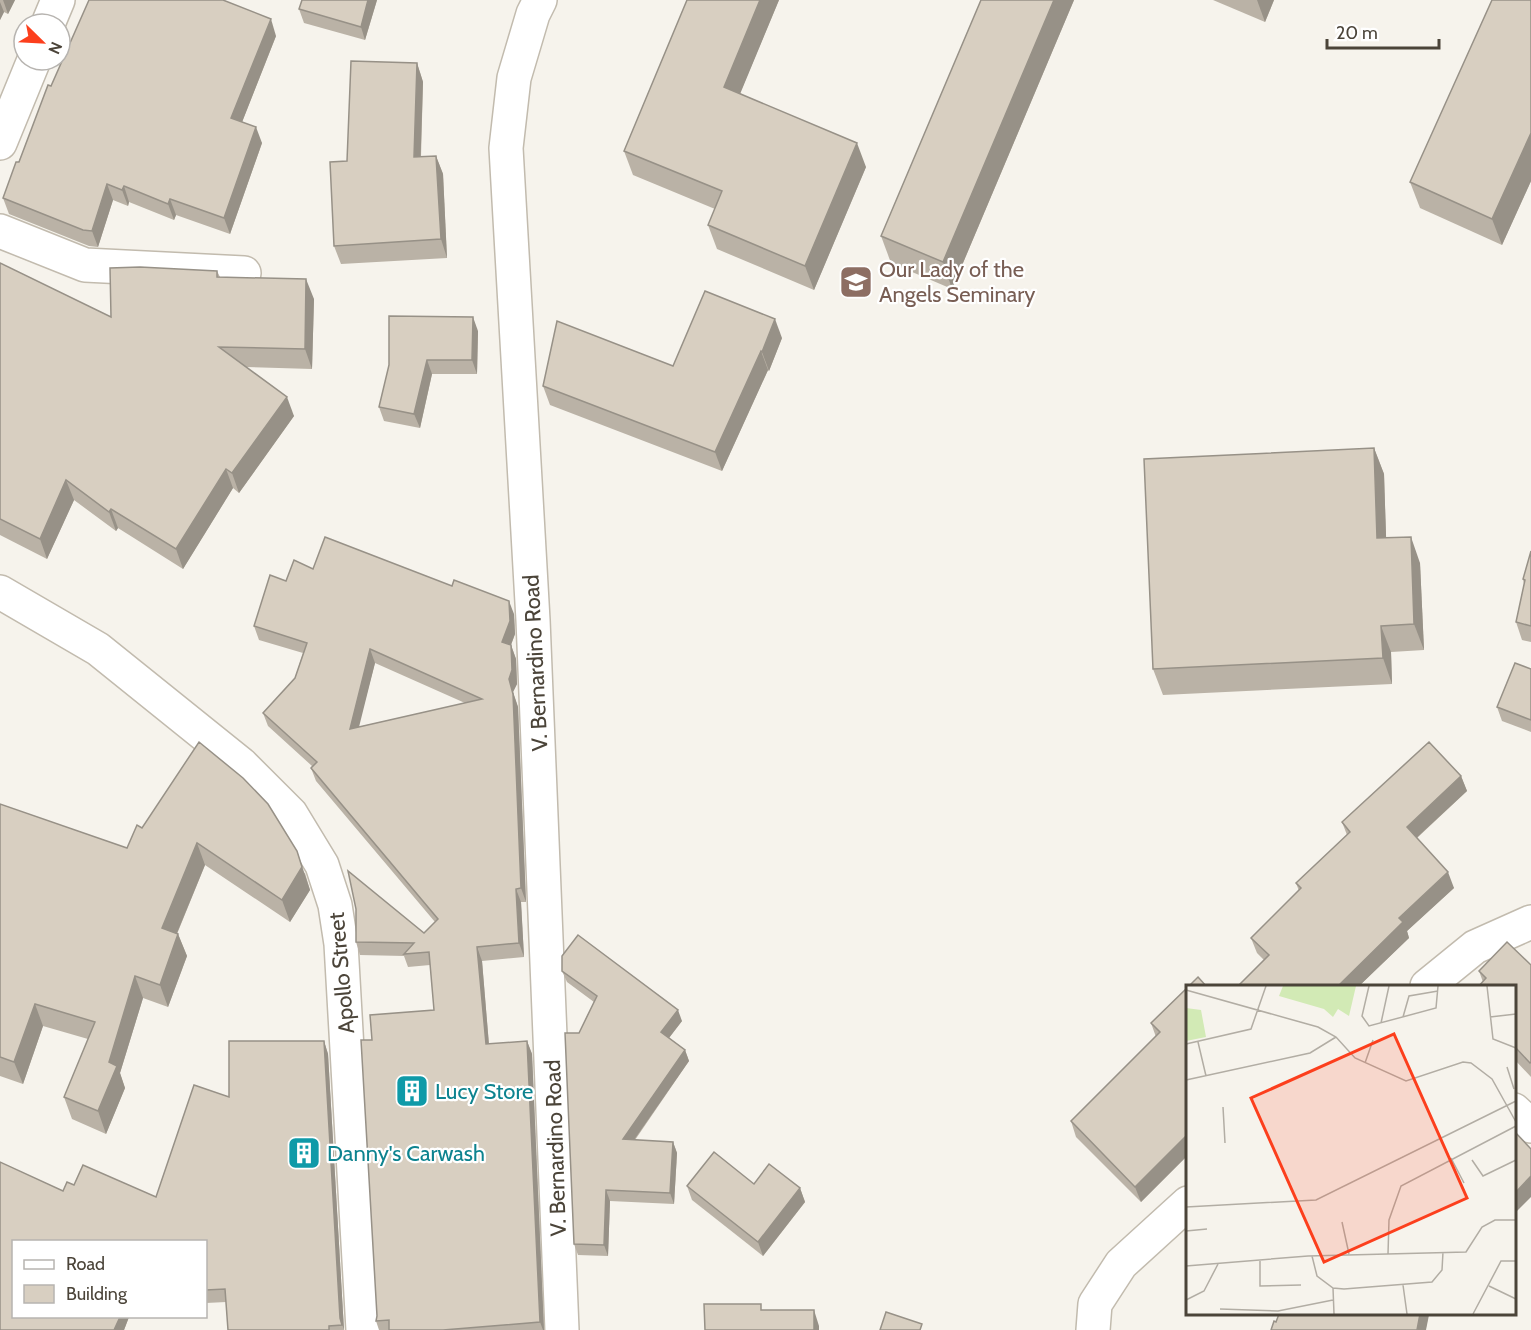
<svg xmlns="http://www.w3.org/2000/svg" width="1531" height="1330" viewBox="0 0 1531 1330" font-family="Cabin,sans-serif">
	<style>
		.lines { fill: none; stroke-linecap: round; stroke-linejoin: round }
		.street-casing { stroke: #c2bbae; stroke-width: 36 }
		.street { stroke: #fff; stroke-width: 33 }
		.wall { fill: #bab2a6; fill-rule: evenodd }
		.shaded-wall { fill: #979187 }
		.building { fill: #d8cfc1; stroke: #979187; stroke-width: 1.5; fill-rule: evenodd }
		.labels { text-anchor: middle; stroke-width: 4.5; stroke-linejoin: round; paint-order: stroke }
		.education-label { font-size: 22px; fill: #785e54; stroke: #fff; text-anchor: start }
		.street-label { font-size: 22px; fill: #4b4439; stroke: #fff }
		.culture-label { font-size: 22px; fill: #0d838f; stroke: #fff; text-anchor: start }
		.inset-road { fill: none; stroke: #b2ada4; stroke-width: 1.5 }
		.view { fill: #fc3f1d; fill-opacity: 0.15; stroke: #fc3f1d; stroke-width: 3 }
		.inset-edge { fill: none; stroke: #4b4439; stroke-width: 3 }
	</style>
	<rect width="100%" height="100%" fill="#f6f3ec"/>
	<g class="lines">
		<!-- street casing -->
		<g class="street-casing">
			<g id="street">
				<polyline points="540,0 533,14 514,78 506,148 533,620 562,1330"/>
				<polyline points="48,24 58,0"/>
				<polyline points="0,143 34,60"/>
				<polyline points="0,231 85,265 244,273"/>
				<polyline points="0,592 98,649 241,764 291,814 322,865 335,905 341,944 363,1330"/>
				<polyline points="1427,986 1475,947 1531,922"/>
				<polyline points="1514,1110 1531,1126"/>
				<polyline points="1093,1330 1095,1304 1121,1264 1188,1203"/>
			</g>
		</g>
		<!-- street -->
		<use href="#street" class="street"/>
	</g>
	<!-- wall -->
	<g class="wall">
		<polygon points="0,0 15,0 8,14 4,12 0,20"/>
		<polygon points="377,0 365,40 304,23 299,9"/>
		<polygon points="687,0 779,0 740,93 866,167 814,290 717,249 708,225 715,209 633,175 624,151"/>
		<polygon points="981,0 1074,0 952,289 891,263 881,236"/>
		<polygon points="1213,0 1274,0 1265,22"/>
		<polygon points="1531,0 1531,181 1502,245 1420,208 1410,182"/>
		<polygon points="276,36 242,122 262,143 230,234 176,215 174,220 129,202 128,206 113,200 98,247 89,246 9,214 3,198 51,86"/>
		<polygon points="417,63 423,82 421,157 436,156 443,174 447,258 341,264 334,246 347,161"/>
		<polygon points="0,263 111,317 217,271 220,277 314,299 312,369 246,367 294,416 239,493 233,488 183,569 118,528 116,531 74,500 47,559 0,535"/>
		<polygon points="478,331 477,374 432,374 420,428 384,421 379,407 389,365"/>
		<polygon points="782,338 769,371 768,370 722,471 550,405 543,386 673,366"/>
		<polygon points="1374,448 1384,474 1386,538 1420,563 1424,650 1391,652 1392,684 1163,695 1153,669"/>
		<polygon points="1531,551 1531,642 1522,640 1516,622 1524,584 1523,579"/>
		<path d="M 313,569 L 514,614 L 515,634 L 511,645 L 516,659 L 517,684 L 513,692 L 518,707 L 526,902 L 521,902 L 524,957 L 482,961 L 489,1044 L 527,1041 L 532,1054 L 544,1330 L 379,1330 L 376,1321 L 377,1316 L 372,1040 L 434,1010 L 430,965 L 408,967 L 404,956 L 360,955 L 356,942 L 424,933 L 435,922 L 316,781 L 311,768 L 312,766 L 268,726 L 263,713 L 295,678 L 303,653 L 259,640 L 254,626 L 286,581 ZM 375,663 L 465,703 L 358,727 Z"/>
		<polygon points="1531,669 1531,732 1502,721 1497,707"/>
		<polygon points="1461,776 1467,791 1417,838 1454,888 1407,931 1409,938 1358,987 1237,987 1264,960 1257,953 1251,938 1299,891 1296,883 1347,835 1342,822"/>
		<polygon points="0,804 127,848 142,828 305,873 310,890 290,922 205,865 177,934 178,934 187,956 168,1007 143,998 120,1073 125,1088 106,1134 72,1119 64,1097 88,1039 43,1026 23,1084 0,1076"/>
		<polygon points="1531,965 1531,1077 1515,1060 1515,987 1483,982 1479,971"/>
		<polygon points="562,971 682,1021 669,1038 685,1050 689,1061 635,1140 673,1142 677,1153 674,1204 610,1201 608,1256 578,1255 574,1244 579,1033 594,1002 567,982"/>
		<polygon points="1188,987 1188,1155 1141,1202 1076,1137 1071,1121 1156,1037 1151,1023"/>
		<polygon points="229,1041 324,1041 328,1054 344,1330 228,1330 226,1302 206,1303 206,1242 14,1242 14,1317 129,1317 124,1330 0,1330 0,1162 63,1191 67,1182 74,1185 83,1165 156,1197 194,1085 229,1097"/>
		<polygon points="754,1184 800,1188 805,1202 763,1256 692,1200 687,1186"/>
	</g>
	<!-- shaded-wall -->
	<g class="shaded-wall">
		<polygon points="3,0 15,0 8,14"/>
		<polygon points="368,0 377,0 365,40 361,27"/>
		<polygon points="760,0 779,0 733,111 724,87"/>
		<polygon points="1054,0 1074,0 952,289 943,262"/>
		<polygon points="1257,0 1274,0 1265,22"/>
		<polygon points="0,2 4,12 0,20"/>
		<polygon points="271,19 276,36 237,135 231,118"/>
		<polygon points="417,63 423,82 420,175 414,157"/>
		<polygon points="256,127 262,143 230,234 224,218"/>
		<polygon points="1531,133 1531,181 1502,245 1492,219"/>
		<polygon points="857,143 866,167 814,290 805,266"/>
		<polygon points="436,156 443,174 447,258 441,239"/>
		<polygon points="107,184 113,200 98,247 92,231"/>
		<polygon points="124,186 129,202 128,206 122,190"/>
		<polygon points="170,199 176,215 174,220 168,204"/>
		<polygon points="306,279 314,299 312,369 305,349"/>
		<polygon points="473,317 478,331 477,374 472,360"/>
		<polygon points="775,319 782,338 769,371 762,352"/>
		<polygon points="761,351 768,370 722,471 715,452"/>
		<polygon points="427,360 432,374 420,428 414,414"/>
		<polygon points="287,397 294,416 239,493 232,473"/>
		<polygon points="1374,448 1384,474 1387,564 1377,538"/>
		<polygon points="226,469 233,488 183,569 176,549"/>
		<polygon points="66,480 74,500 47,559 40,539"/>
		<polygon points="111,509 118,528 116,531 109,512"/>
		<polygon points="1411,537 1420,563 1424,650 1414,624"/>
		<polygon points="509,601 514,614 515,634 507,655 502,642"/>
		<polygon points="1381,626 1391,652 1392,684 1383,658"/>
		<polygon points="511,645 516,659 517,684 513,692 518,707 526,902 521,888 509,679"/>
		<polygon points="370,649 375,663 355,743 350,729"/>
		<polygon points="1461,776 1467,791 1412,842 1407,827"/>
		<polygon points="197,843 205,865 170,950 162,928"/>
		<polygon points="297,851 310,890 290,922 282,900"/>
		<polygon points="1448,872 1454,888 1407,931 1409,938 1358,987 1337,987 1399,918"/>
		<polygon points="516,889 521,902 524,957 519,943"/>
		<polygon points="178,934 187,956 168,1007 160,985"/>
		<polygon points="477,947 482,961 490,1058 486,1044"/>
		<polygon points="135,976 143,998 120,1073 125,1088 106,1134 98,1111 109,1062"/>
		<polygon points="35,1004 43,1026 23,1084 14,1062"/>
		<polygon points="678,1010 682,1021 665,1043 661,1032"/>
		<polygon points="324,1041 328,1054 344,1330 340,1318"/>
		<polygon points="527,1041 532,1054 544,1330 543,1330 540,1322"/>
		<polygon points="685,1050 689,1061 627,1150 623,1139"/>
		<polygon points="1188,1134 1188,1155 1141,1202 1135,1187"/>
		<polygon points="673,1142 677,1153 674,1204 670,1193"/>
		<polygon points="1531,1176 1531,1197 1515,1213 1515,1193"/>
		<polygon points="800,1188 805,1202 763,1256 758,1242"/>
		<polygon points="606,1190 610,1201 608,1256 604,1245"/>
		<polygon points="814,1310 819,1326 819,1330 814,1330"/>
		<polygon points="1420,1314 1429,1314 1429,1315 1426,1330 1417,1330"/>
		<polygon points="120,1317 129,1317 124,1330 114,1330"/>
	</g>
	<!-- building -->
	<g class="building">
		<polygon points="89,0 223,0 271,19 231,118 256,127 224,218 170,199 168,204 124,186 122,190 107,184 92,231 83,230 3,198 16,162 19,162 48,85 51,86"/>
		<polygon points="302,0 368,0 361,27 299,9"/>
		<polygon points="687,0 760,0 724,87 857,143 805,266 708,225 722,191 624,151"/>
		<polygon points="981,0 1054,0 943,262 881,236"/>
		<polygon points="1492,0 1531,0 1531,133 1492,219 1410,182"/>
		<polygon points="351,61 417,63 414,157 436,156 441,239 334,246 330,162 347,161"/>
		<polygon points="0,263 111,317 110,268 140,267 217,271 217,277 306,279 305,349 219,347 287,397 232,473 226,469 176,549 111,509 109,512 66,480 40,539 0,519"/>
		<polygon points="705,291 775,319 762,352 761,351 715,452 543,386 557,321 673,366"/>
		<polygon points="389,316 473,317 472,360 427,360 414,414 379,407 389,365"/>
		<polygon points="1374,448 1377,538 1411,537 1414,624 1381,626 1383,658 1153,669 1144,459"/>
		<path d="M 325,537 L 452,586 L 454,580 L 509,601 L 510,621 L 502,642 L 511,645 L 512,670 L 509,679 L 513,694 L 521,888 L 516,889 L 519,943 L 477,947 L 486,1044 L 527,1041 L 540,1322 L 443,1330 L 389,1330 L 389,1320 L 376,1321 L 377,1316 L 361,1040 L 372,1040 L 370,1015 L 434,1010 L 429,952 L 404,954 L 414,943 L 356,942 L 356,909 L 348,871 L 424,933 L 438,919 L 311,768 L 317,762 L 263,713 L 295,678 L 307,643 L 254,626 L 270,575 L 286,581 L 294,560 L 313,569 ZM 370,649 L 482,699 L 350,729 Z"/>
		<polygon points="1531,551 1531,626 1516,622 1525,580 1523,579"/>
		<polygon points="1515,663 1531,669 1531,720 1497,707"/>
		<polygon points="199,742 243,778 268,804 297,851 302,867 282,900 197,843 162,928 178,934 160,985 135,976 109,1062 117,1066 98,1111 64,1097 95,1022 35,1004 14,1062 0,1057 0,804 127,848 137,825 142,828"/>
		<polygon points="1429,742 1461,776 1407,827 1448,872 1399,918 1403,922 1337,987 1237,987 1269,955 1251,938 1301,888 1296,883 1350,832 1342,822"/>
		<polygon points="578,935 678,1010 661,1032 685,1050 623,1139 673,1142 670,1193 606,1190 604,1245 574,1244 565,1033 579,1033 597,996 562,971 562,956"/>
		<polygon points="1507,942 1531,965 1531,1062 1530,1063 1515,1047 1515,987 1478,987 1486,978 1479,971"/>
		<polygon points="1198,977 1207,987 1188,987"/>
		<polygon points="1188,987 1188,1134 1135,1187 1071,1121 1160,1032 1151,1023"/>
		<polygon points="229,1041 324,1041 340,1318 342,1325 329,1326 329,1330 228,1330 225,1289 206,1290 206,1242 14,1242 14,1317 120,1317 114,1330 0,1330 0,1162 63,1191 67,1182 74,1185 83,1165 156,1197 194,1085 229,1097"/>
		<polygon points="1515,1132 1531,1149 1531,1176 1515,1193"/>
		<polygon points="714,1152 754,1184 769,1164 800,1188 758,1242 687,1186"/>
		<polygon points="704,1304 761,1304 761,1310 814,1310 814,1330 705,1330"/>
		<polygon points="886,1312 922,1324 920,1330 880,1330"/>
		<polygon points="1279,1314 1420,1314 1417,1330 1271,1330 1274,1321 1276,1322"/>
	</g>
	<!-- icons -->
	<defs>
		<g id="school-square" transform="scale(1.725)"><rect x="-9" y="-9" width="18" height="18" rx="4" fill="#8d6e63" stroke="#fff"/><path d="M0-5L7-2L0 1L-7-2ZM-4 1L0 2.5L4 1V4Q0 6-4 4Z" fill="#fff"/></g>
		<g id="building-square" transform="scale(1.725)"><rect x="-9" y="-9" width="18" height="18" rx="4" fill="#0f9aa8" stroke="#fff"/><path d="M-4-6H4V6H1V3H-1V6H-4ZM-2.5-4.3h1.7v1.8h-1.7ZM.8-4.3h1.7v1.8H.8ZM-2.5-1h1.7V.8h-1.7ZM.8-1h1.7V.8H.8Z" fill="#fff"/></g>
	</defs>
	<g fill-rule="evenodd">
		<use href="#school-square" x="856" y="282"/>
		<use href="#building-square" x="412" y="1091"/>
		<use href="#building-square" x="304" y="1153"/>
	</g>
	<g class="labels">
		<!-- education labels -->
		<g class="education-label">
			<text x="879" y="277">Our Lady of the<tspan x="879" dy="25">Angels Seminary</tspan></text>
		</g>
		<!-- street labels -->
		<g class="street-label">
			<text transform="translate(535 663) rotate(-93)" y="8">V. Bernardino Road</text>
			<text transform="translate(341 973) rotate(-95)" y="8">Apollo Street</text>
			<text transform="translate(555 1148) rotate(-92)" y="8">V. Bernardino Road</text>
		</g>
		<!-- culture labels -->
		<g class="culture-label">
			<text x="435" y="1099">Lucy Store</text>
			<text x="327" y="1161">Danny's Carwash</text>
		</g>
	</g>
	<!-- overview -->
	<g transform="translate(1186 985)">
		<rect width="330" height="330" fill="#f6f3ec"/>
		<path d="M 97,1 L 170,1 L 163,31 L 152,24 L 147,32 L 138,24 L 93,11 ZM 0,23 L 15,25 L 20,52 L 0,56 Z" fill="#d2eab5"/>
		<path class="inset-road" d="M 183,1 L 176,31 L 183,41 L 250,23 L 252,1M 301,1 L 307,54 L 330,63M 0,5 L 132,42 L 150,52 L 169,73 L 220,96 L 277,77 L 285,78 L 306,94 L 330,137M 217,32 L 223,11 L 252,6M 304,32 L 330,29M 195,38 L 203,1M 12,57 L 20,91M 0,59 L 65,44 L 80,1M 179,78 L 187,55M 321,82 L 328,104M 0,95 L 124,68 L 150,52M 37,122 L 39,158M 265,173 L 278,198M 286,175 L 297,191 L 330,175M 0,222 L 130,215 L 330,116M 156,237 L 163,269M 0,246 L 21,244M 202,269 L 203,235 L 215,201 L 330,141M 126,271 L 131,291 L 147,303 L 158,304 L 246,297 L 256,285 L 257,267M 74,276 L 74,301 L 115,300M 0,281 L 122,271 L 280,267 L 296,242 L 309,235 L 330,235M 217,300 L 221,329M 303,301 L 330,314M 147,303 L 148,329M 0,315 L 18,306 L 32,279M 34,324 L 92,326 L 147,315M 287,329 L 315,276 L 330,276"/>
		<path class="view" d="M 208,49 L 281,213 L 138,277 L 65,113 Z"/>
		<rect width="330" height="330" class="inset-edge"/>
	</g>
	<!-- legend -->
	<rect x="12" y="1240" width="195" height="78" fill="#ffffff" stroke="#b7b4b0" stroke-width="1.5"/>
	<rect x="24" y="1260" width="30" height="9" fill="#ffffff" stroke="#b7b4b0" stroke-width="1.5"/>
	<text x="66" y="1270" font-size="18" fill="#4b4439">Road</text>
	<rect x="24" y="1285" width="30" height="18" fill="#d8cfc1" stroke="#b7b4b0" stroke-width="1.5"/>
	<text x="66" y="1300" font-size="18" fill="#4b4439">Building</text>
	<!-- north arrow -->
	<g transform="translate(42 42) rotate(114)"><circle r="28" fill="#ffffff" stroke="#b7b4b0" stroke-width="1.5"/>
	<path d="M0-4.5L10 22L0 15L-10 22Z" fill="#fc3f1d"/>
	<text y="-9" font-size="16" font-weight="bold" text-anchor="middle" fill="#4b4439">N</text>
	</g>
	<!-- scale -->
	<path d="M1327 39v9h112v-9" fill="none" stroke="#4b4439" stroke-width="3"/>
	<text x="1336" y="39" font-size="18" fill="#4b4439" stroke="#ffffff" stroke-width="4.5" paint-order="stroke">20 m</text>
</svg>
